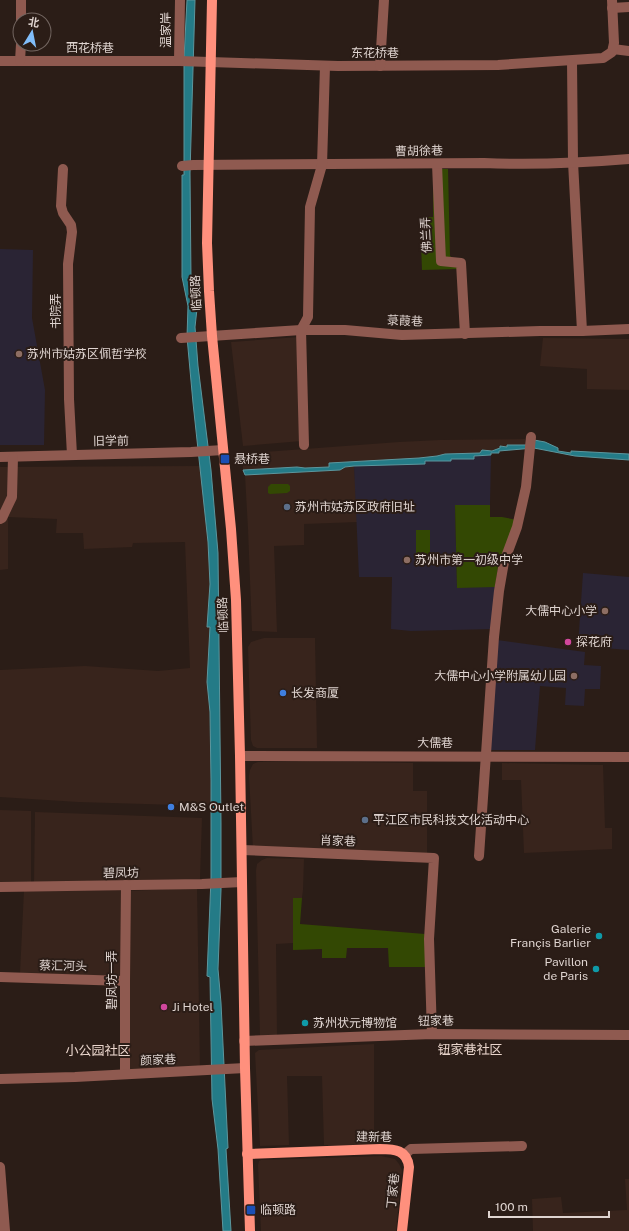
<svg xmlns="http://www.w3.org/2000/svg" width="629" height="1231" viewBox="0 0 629 1231" font-family="'Public Sans','Noto Sans SC',sans-serif">
	<style>
		.built { fill: #38241c }
		.education { fill: #2a2434 }
		.green { fill: #334803 }
		.water { fill: #247b87; stroke: #5c969d }
		.lines { fill: none; stroke-linecap: round; stroke-linejoin: round }
		.minor { stroke: #8f5a50; stroke-width: 10 }
		.major { stroke: #ff907d; stroke-width: 10 }
		.education-dot { fill: #8d6e63; stroke: #2b1d17; stroke-width: 1.5 }
		.transit-dot { fill: #1a4fb4; stroke: #2b1d17; stroke-width: 1.5 }
		.service-dot { fill: #5c6f8a; stroke: #2b1d17; stroke-width: 1.5 }
		.hotel-dot { fill: #d1479c; stroke: #2b1d17; stroke-width: 1.5 }
		.shop-dot { fill: #3f7fe0; stroke: #2b1d17; stroke-width: 1.5 }
		.culture-dot { fill: #0f9aa8; stroke: #2b1d17; stroke-width: 1.5 }
		.labels { text-anchor: middle; stroke-width: 4; stroke-linejoin: round; paint-order: stroke }
		.street-label { font-size: 12px; fill: #dfd4d0; stroke: #2b1d17 }
		.poi-label { font-size: 12px; fill: #dfd4d0; stroke: #2b1d17; text-anchor: start }
		.neighbourhood-label { font-size: 13px; fill: #e9d5cc; stroke: #2b1d17 }
	</style>
	<rect width="100%" height="100%" fill="#2b1d17"/>
	<!-- built -->
	<g class="built">
		<polygon points="299,337 302,441 243,446 231,342"/>
		<polygon points="543,338 629,339 629,390 587,389 587,369 540,366"/>
		<polygon points="525,439 526,445 507,447 492,451 482,450 480,453 445,454 437,456 419,458 330,463 329,467 305,468 297,467 243,470 243,455 251,453 399,442 440,440"/>
		<polygon points="201,466 208,542 210,584 207,626 210,627 207,682 210,712 211,806 78,802 0,797 0,670 85,666 158,671 190,668 185,542 133,543 132,547 84,549 83,533 56,533 57,519 8,517 8,569 0,570 0,467"/>
		<polygon points="354,466 358,522 304,524 304,545 274,546 277,632 252,631 248,529 245,475 340,470 345,467"/>
		<polygon points="264,638 315,638 317,748 257,748 253,746 251,740 248,647 251,642"/>
		<polygon points="305,761 413,763 413,791 427,791 427,854 253,849 249,776 250,770 253,764 258,762"/>
		<polygon points="502,763 603,765 605,828 612,828 612,849 524,853 521,780 502,780"/>
		<polygon points="0,810 31,811 31,883 0,883"/>
		<polygon points="35,812 202,818 200,879 34,882"/>
		<polygon points="267,858 304,859 303,890 302,898 293,898 293,943 276,944 277,1035 260,1036 256,871 257,864 262,860"/>
		<polygon points="197,888 200,1070 130,1071 128,891"/>
		<polygon points="24,890 123,890 123,972 119,976 20,973"/>
		<polygon points="374,1044 374,1145 324,1145 322,1076 287,1076 289,1145 260,1146 255,1053 259,1050"/>
		<polygon points="381,1156 395,1159 399,1164 402,1170 396,1231 261,1231 258,1165 259,1161 261,1160"/>
		<polygon points="625,1179 629,1179 629,1231 533,1231 532,1199 561,1197 563,1213 627,1210"/>
	</g>
	<!-- education -->
	<g class="education">
		<polygon points="0,249 33,250 32,318 45,390 44,445 0,445"/>
		<polygon points="491,455 490,505 455,506 457,587 495,587 493,629 411,631 391,629 392,577 359,577 354,466 425,464 425,461 451,461 451,459 473,459 474,456"/>
		<polygon points="583,573 629,577 629,650 578,646"/>
		<polygon points="497,640 585,652 584,665 601,666 600,689 585,689 584,706 565,705 566,688 540,686 535,750 490,750"/>
	</g>
	<!-- green -->
	<g class="green">
		<polygon points="433,169 448,169 450,256 459,262 459,269 422,270 420,218 433,217"/>
		<polygon points="271,484 288,484 290,486 290,491 287,493 270,494 268,493 268,487"/>
		<polygon points="455,505 490,505 490,517 502,517 517,520 498,567 495,587 457,588"/>
		<rect x="416" y="530" width="14" height="34"/>
		<polygon points="293,898 302,898 300,924 425,934 425,967 389,967 388,948 347,948 346,958 322,958 322,949 293,950"/>
	</g>
	<!-- water -->
	<g class="water">
		<polygon points="187,0 195,0 190,173 191,279 197,309 195,327 198,366 211,470 218,553 221,823 221,890 218,969 221,1003 228,1148 226,1149 231,1231 223,1231 218,1149 212,1099 210,977 207,976 211,878 211,781 210,712 207,682 210,627 207,627 210,584 208,542 193,403 187,337 188,306 182,277 182,175 184,175 184,58"/>
		<polygon points="534,440 545,442 558,448 558,451 571,453 571,451 629,454 629,460 575,456 534,448 499,451 499,453 491,453 491,455 474,456 474,459 451,459 451,461 425,461 425,464 354,466 345,467 340,470 245,475 243,470 297,467 305,468 329,467 329,463 419,458 437,456 445,454 480,453 482,450 492,451 500,448 500,446 507,447 507,445 526,445"/>
	</g>
	<g class="lines">
		<!-- minor -->
		<g class="minor">
			<polyline points="612,8 629,7"/>
			<polyline points="21,20 21,0"/>
			<polyline points="613,49 629,51"/>
			<polyline points="0,61 179,61 338,66 498,65 603,58 612,52 614,43 612,0"/>
			<polyline points="20,61 21,44"/>
			<polyline points="179,61 180,0"/>
			<polyline points="572,61 573,162 582,331"/>
			<polyline points="380,66 384,0"/>
			<polyline points="437,164 441,261 461,263 465,334"/>
			<path d="M 182,166 L 193,165 L 484,163 C 532,165 581,163 629,159"/>
			<polyline points="63,169 61,206 63,213 71,225 72,232 68,264 69,399 72,455"/>
			<polyline points="181,338 301,330 345,330 402,335 540,331 582,331 629,329"/>
			<polyline points="304,445 301,330 308,317 310,207 322,165 325,66"/>
			<polyline points="0,457 191,452 223,450"/>
			<polyline points="0,519 2,518 12,497 13,457"/>
			<polyline points="240,756 629,757"/>
			<polyline points="242,850 434,858 429,939 432,1034"/>
			<polyline points="479,856 494,637 499,591 504,562 517,527 526,487 531,437"/>
			<polyline points="0,887 202,884 242,882"/>
			<polyline points="0,977 125,981"/>
			<polyline points="244,1041 432,1034 629,1035"/>
			<polyline points="125,1074 125,981 126,885"/>
			<polyline points="0,1079 75,1077 245,1068"/>
			<polyline points="404,1155 411,1149 522,1146"/>
			<polyline points="0,1167 5,1231"/>
		</g>
		<!-- major -->
		<g class="major">
			<polyline points="212,0 207,243 209,291 212,336 231,529 236,600 240,756 245,1068 250,1231"/>
			<path d="M 247,1154 L 380,1149 C 395,1149 407,1150 409,1167 L 402,1231"/>
		</g>
	</g>
	<!-- markers -->
	<g class="education-dot">
		<circle cx="19" cy="354" r="4"/>
		<circle cx="407" cy="560" r="4"/>
		<circle cx="605" cy="611" r="4"/>
		<circle cx="574" cy="676" r="4"/>
	</g>
	<g class="transit-dot">
		<rect x="220" y="454" width="10" height="10" rx="2"/>
		<rect x="246" y="1205" width="10" height="10" rx="2"/>
	</g>
	<g class="service-dot">
		<circle cx="287" cy="507" r="4"/>
		<circle cx="365" cy="820" r="4"/>
	</g>
	<g class="hotel-dot">
		<circle cx="568" cy="642" r="4"/>
		<circle cx="164" cy="1007" r="4"/>
	</g>
	<g class="shop-dot">
		<circle cx="283" cy="693" r="4"/>
		<circle cx="171" cy="807" r="4"/>
	</g>
	<g class="culture-dot">
		<circle cx="599" cy="936" r="4"/>
		<circle cx="596" cy="969" r="4"/>
		<circle cx="305" cy="1023" r="4"/>
	</g>
	<g class="labels">
		<!-- street labels -->
		<g class="street-label">
			<text transform="translate(166 30) rotate(-90)" y="4">温家岸</text>
			<text x="90" y="52">西花桥巷</text>
			<text x="375" y="57">东花桥巷</text>
			<text transform="translate(419 151) rotate(-1)" y="4">曹胡徐巷</text>
			<text transform="translate(426 235) rotate(-93)" y="4">佛兰弄</text>
			<text transform="translate(196 293) rotate(-93)" y="4">临顿路</text>
			<text transform="translate(56 311) rotate(-90)" y="4">书院弄</text>
			<text transform="translate(405 321) rotate(2)" y="4">菉葭巷</text>
			<text transform="translate(111 441) rotate(-1)" y="4">旧学前</text>
			<text transform="translate(223 615) rotate(-92)" y="4">临顿路</text>
			<text x="435" y="747">大儒巷</text>
			<text transform="translate(338 841) rotate(2)" y="4">肖家巷</text>
			<text transform="translate(121 873) rotate(-1)" y="4">碧凤坊</text>
			<text transform="translate(63 966) rotate(1)" y="4">蔡汇河头</text>
			<text transform="translate(112 980) rotate(-90)" y="4">碧凤坊一弄</text>
			<text transform="translate(436 1021) rotate(-1)" y="4">钮家巷</text>
			<text transform="translate(158 1060) rotate(-2)" y="4">颜家巷</text>
			<text transform="translate(374 1137) rotate(1)" y="4">建新巷</text>
			<text transform="translate(393 1191) rotate(-84)" y="4">丁家巷</text>
		</g>
		<!-- poi labels -->
		<g class="poi-label">
			<text x="27" y="358">苏州市姑苏区佩哲学校</text>
			<text x="234" y="463">悬桥巷</text>
			<text x="295" y="511">苏州市姑苏区政府旧址</text>
			<text x="415" y="564">苏州市第一初级中学</text>
			<text x="597" y="615" text-anchor="end">大儒中心小学</text>
			<text x="576" y="646">探花府</text>
			<text x="566" y="680" text-anchor="end">大儒中心小学附属幼儿园</text>
			<text x="291" y="697">长发商厦</text>
			<text x="179" y="811">M&amp;S Outlet</text>
			<text x="373" y="824">平江区市民科技文化活动中心</text>
			<text x="591" y="933" text-anchor="end">Galerie<tspan x="591" dy="14">Françis Barlier</tspan></text>
			<text x="588" y="966" text-anchor="end">Pavillon<tspan x="588" dy="14">de Paris</tspan></text>
			<text x="172" y="1011">Ji Hotel</text>
			<text x="313" y="1027">苏州状元博物馆</text>
			<text x="260" y="1214">临顿路</text>
		</g>
		<!-- neighbourhood labels -->
		<g class="neighbourhood-label">
			<text x="470" y="1054">钮家巷社区</text>
			<text x="98" y="1055">小公园社区</text>
		</g>
	</g>
	<!-- north arrow -->
	<g transform="translate(32 32) rotate(10)"><circle r="19" fill="#2b1d17" stroke="#736661"/>
	<path d="M0-3L7 15L0 10L-7 15Z" fill="#80bdfa"/>
	<text y="-6" font-size="11" font-weight="bold" text-anchor="middle" fill="#dfd4d0">北</text>
	</g>
	<!-- scale -->
	<path d="M489 1211v6h120v-6" fill="none" stroke="#dfd4d0" stroke-width="2"/>
	<text x="495" y="1211" font-size="12" fill="#dfd4d0" stroke="#2b1d17" stroke-width="3" paint-order="stroke">100 m</text>
</svg>
